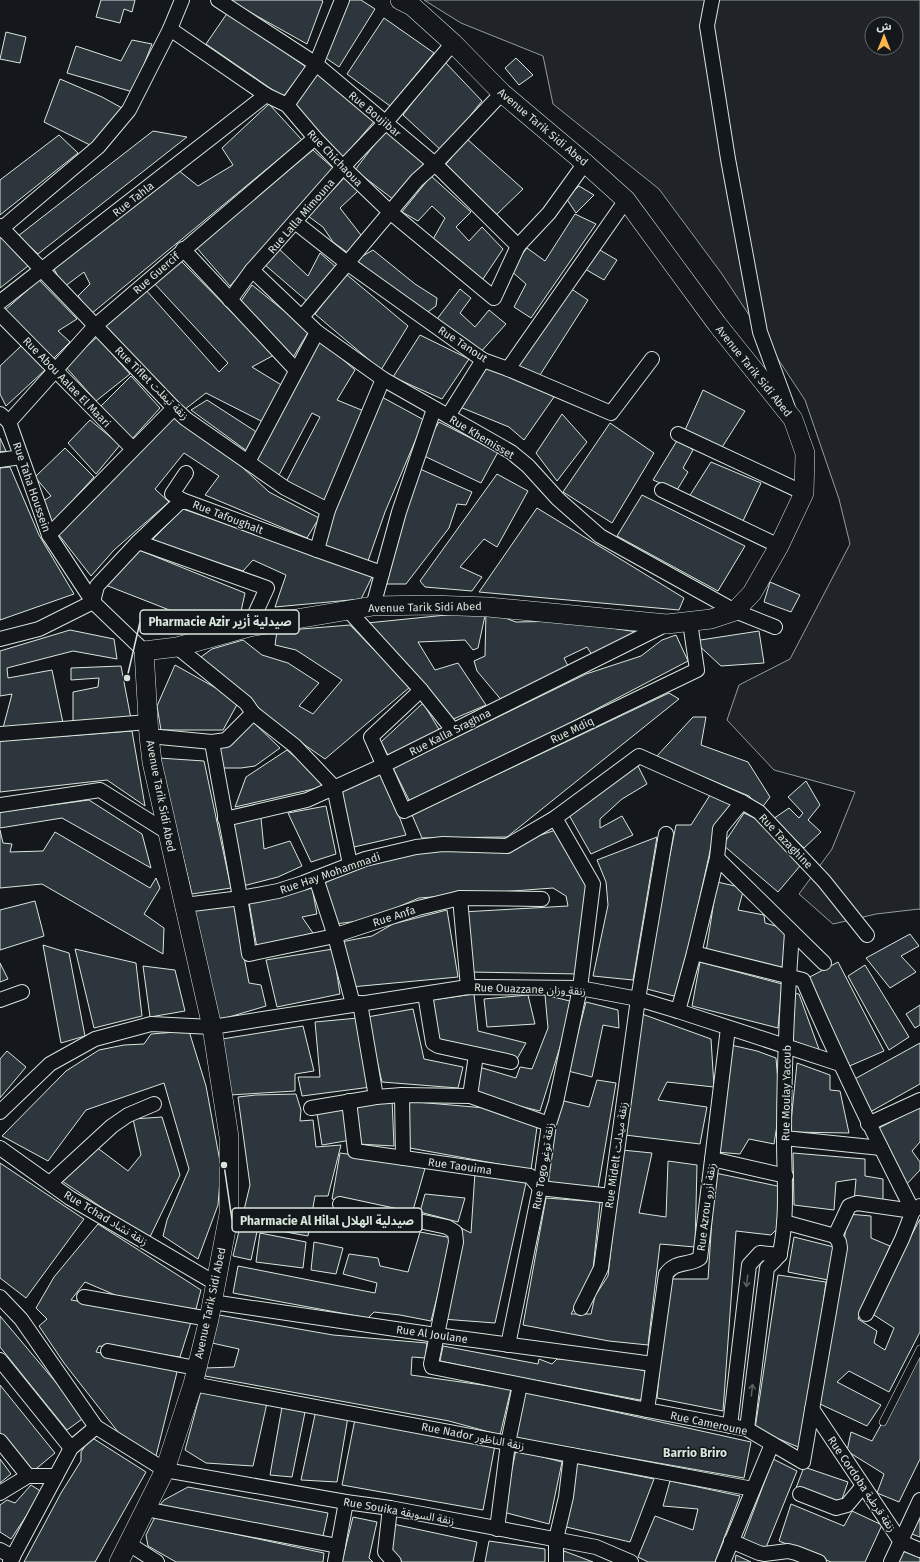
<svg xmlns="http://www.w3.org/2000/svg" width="920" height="1562" viewBox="0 0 920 1562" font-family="'Fira Sans','Noto Sans Arabic',sans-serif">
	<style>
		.green { fill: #202428; stroke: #939e99; fill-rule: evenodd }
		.building { fill: #2c363c; stroke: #d8e6dc }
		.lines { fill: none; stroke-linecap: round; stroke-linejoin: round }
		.lane-casing { stroke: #d8e6dc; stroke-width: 8 }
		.street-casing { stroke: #d8e6dc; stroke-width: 16 }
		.secondary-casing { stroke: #d8e6dc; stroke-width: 20 }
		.lane { stroke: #14181c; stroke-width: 7 }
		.street { stroke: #14181c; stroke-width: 14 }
		.secondary { stroke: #14181c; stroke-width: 19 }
		.oneway { stroke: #59605f }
		.labels { text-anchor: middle; stroke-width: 3; stroke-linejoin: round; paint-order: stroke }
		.street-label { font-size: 11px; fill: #d8e6dc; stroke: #14181c }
		.neighbourhood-label { font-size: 12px; font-weight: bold; fill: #d8e6dc; stroke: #14181c }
		.leader { fill: none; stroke: #d8e6dc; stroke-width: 1.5 }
		.callout-dot { fill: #d8e6dc; stroke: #14181c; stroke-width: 1.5 }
		.callout { fill: #14181c; stroke: #d8e6dc; stroke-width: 1.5 }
		.callout-label { font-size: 12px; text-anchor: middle; font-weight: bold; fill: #d8e6dc }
	</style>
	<rect width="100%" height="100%" fill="#14181c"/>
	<!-- green -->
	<path class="green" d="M 424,0 L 920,0 L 920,910 L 919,909 L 876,914 L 833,924 L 799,894 L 832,849 L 855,792 L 774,770 L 727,720 L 739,685 L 790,659 L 850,544 L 839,499 L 805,400 L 722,274 L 659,189 L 553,104 L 543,56 L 461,23 ZM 872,24 L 896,24 L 896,48 L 872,48 Z"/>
	<!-- building -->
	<g class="building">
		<polygon points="101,0 135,0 132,12 124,9 120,23 96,17"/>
		<polygon points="231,0 321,0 323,1 307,44 230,1"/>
		<polygon points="348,0 361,0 375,9 339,67 323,56 337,31 333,29"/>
		<polygon points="228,12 306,67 283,97 206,44"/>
		<polygon points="384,18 434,53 390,106 347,74"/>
		<polygon points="6,32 26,37 20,63 0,59"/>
		<polygon points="132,40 152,44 133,92 67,73 76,46 121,61"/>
		<polygon points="516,58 533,75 519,85 505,68"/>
		<polygon points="444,61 482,101 442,151 403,115"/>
		<polygon points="314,70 377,118 342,159 290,107"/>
		<polygon points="60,79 102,97 122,108 92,146 44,122"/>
		<polygon points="269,104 302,140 91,314 78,296 90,284 84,272 64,287 54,269 178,170 198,186 233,165 222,148"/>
		<polygon points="387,128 428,165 394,200 355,170"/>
		<polygon points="153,131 187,137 38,254 18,236"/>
		<polygon points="59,135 78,153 0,215 0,180"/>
		<polygon points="467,139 523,189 495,216 446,164"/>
		<polygon points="313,150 333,168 230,286 196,247"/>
		<polygon points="431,176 471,212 456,227 469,241 482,227 503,249 481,282 432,241 445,218 432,206 418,221 402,212"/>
		<polygon points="345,177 358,191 340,208 361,235 348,253 333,242 323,227 308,216"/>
		<polygon points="579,186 594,195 576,213 566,198"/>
		<polygon points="575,214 596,224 531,318 514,307 526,284 510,270 527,248 545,261"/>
		<polygon points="0,236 28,266 0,288"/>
		<polygon points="278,248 308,276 320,253 337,268 308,302 264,264"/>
		<polygon points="598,249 617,260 604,280 585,269"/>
		<polygon points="373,250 415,284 437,298 436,306 425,314 356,260"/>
		<polygon points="179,259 274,355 252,367 283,386 265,423 206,393 184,410 159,382 151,377 103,326 145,289 219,372 228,363 153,282"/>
		<polygon points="346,274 408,326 381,370 315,314"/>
		<polygon points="39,280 77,319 58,331 70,342 53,359 4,311"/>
		<polygon points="252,285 309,331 292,359 239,304"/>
		<polygon points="570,288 588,300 540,375 519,366"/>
		<polygon points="460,289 471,298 460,313 475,327 489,310 506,324 478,355 434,323"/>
		<polygon points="420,335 469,359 442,399 393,377"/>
		<polygon points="97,337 130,374 96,401 65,366"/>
		<polygon points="318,338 355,370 337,400 364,411 324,504 286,482 320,417 312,413 278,477 254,459"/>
		<polygon points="21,346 45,370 6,406 0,394 0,366"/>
		<polygon points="489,365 524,380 554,397 524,440 509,427 460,407"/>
		<polygon points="131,376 160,408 132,439 101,406"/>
		<polygon points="703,390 745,411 719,452 685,430"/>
		<polygon points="380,396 424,420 385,512 368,561 321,544"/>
		<polygon points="207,400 258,433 247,451 191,410"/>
		<polygon points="175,414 226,452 269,492 319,518 307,538 205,495 219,476 184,453 155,489 169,502 114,550 91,576 59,535"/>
		<polygon points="562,414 587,442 557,481 536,453"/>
		<polygon points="90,420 120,445 96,474 68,443"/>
		<polygon points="439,422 498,452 481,483 420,454"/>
		<polygon points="610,423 654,453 612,523 563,492"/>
		<polygon points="0,438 6,451 0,452"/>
		<polygon points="678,439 693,450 683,468 688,472 677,490 653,480"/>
		<polygon points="65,448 94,477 52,523 43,501 51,496 35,477"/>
		<polygon points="711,462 761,483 742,523 687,500"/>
		<polygon points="10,467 39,535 74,594 0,620 0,468"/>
		<polygon points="420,469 472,492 466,505 457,504 449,528 406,584 382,584"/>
		<polygon points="497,474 528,491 497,547 484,539 460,567 482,577 472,591 425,587 420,581"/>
		<polygon points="642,495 745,546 718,591 617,536"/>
		<polygon points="537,508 684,598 679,610 479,592"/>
		<polygon points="183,509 373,575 361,599 275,607 286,575 253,560 243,571 151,541"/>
		<polygon points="139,550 245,593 240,616 205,624 103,584"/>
		<polygon points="770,582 800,595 791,612 764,602"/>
		<polygon points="486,611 478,648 473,650 465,640 418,642 435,670 458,663 486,705 451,720 367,623"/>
		<polygon points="486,611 516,622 566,621 637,632 594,658 587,647 564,658 570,670 503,702 477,671 474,661 485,656"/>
		<polygon points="350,625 410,687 325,759 289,734 198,659 212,649 243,640 262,655 288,663 319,683 299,706 313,714 342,680 296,650 275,645 277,631"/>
		<polygon points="70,630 114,639 117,659 73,651 7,668 8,678 52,670 63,723 3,728 12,694 0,696 0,651"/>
		<polygon points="759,631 764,663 721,666 694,641"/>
		<polygon points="676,635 688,661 412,806 393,768 586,674 641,656 662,640"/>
		<polygon points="175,665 239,701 223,730 161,730 157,706"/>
		<polygon points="121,666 131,719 73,724 73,692 98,687 99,678 71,680 71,668"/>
		<polygon points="669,693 679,699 507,837 422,838 412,815"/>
		<polygon points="423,703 440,731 389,757 381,742"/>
		<polygon points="693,717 706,717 701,745 748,762 770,797 761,809 749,796 656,757"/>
		<polygon points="252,721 280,748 255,766 241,768 219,768 215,743"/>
		<polygon points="132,731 145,806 107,780 0,792 0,741"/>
		<polygon points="287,750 319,778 322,787 235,807 246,777"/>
		<polygon points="159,758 204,761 231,888 192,894"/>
		<polygon points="638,766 647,784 622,799 600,819 600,828 622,816 633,835 591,854 569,815 611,778"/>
		<polygon points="383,772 406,835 354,847 340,788"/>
		<polygon points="806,781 820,805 808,820 821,832 804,848 773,819 789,808 799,818 803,813 788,797"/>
		<polygon points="712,792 736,801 712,842 678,997 643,988 676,825 691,825"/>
		<polygon points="89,800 142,834 151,868 62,818 0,828 0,812"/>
		<polygon points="326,806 336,854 311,862 288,813"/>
		<polygon points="744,813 773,827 800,866 778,892 723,845"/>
		<polygon points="261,818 264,849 290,841 302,866 278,877 243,886 231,824"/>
		<polygon points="559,829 587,887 579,974 470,972 462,912 568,906 566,896 553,888 419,898 367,920 335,924 323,884 366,861 408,851 509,852 522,841"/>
		<polygon points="0,830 3,843 12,844 10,852 43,851 55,832 150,888 156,878 160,888 144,914 164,928 163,954 42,884 0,888"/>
		<polygon points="657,837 633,980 593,976 608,905 606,882 597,860"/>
		<polygon points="717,882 744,888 738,910 764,915 765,923 786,929 782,969 706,952"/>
		<polygon points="312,888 317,914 302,917 313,933 257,948 249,902"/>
		<polygon points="35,901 44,936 0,950 0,910"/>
		<polygon points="234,905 249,983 261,985 266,1006 219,1020 194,910"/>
		<polygon points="447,910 458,977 351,987 341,942 372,936 393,924"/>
		<polygon points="910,934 919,946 901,956 916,972 890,988 866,958"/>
		<polygon points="43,945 69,953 85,1036 61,1043"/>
		<polygon points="75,949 136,963 142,1016 94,1028"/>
		<polygon points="333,949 340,994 277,1007 266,960"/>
		<polygon points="700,962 782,984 778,1028 692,1006"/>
		<polygon points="838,962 884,1051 845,1068 806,979"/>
		<polygon points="0,963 8,979 0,982"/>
		<polygon points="865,965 909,1037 889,1050 848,976"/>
		<polygon points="143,966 175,970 185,1011 150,1017"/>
		<polygon points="791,993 799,994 820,1052 791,1040"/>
		<polygon points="474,994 478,1031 526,1043 517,1059 439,1042 432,1000"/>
		<polygon points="528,995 535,1024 487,1027 484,999"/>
		<polygon points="545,995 574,1002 540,1111 474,1095 479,1067 516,1078 520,1067 532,1069 548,1028"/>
		<polygon points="586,1002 618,1010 619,1028 603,1025 592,1077 568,1071"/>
		<polygon points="920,1005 920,1025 915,1028 906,1014"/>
		<polygon points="413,1009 424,1059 463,1067 458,1088 382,1082 367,1017"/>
		<polygon points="642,1014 711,1039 714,1087 667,1082 658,1100 707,1107 700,1144 625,1135"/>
		<polygon points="358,1018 371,1087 302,1096 298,1077 320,1077 315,1022"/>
		<polygon points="303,1026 314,1071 295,1074 295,1091 230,1095 222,1039"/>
		<polygon points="189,1031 206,1086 221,1167 218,1205 198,1259 163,1236 167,1220 189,1169 164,1083 86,1110 48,1161 2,1136 66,1071 99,1050 124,1045 144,1044 151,1034"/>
		<polygon points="920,1043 920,1084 870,1112 851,1081"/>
		<polygon points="731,1045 757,1051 776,1058 780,1106 774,1144 749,1139 740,1154 716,1152"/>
		<polygon points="7,1051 26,1067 0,1098 0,1059"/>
		<polygon points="797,1063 830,1075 830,1090 840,1091 849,1133 790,1132"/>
		<polygon points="597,1080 616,1083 598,1189 545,1184 560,1100 589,1107"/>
		<polygon points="296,1094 301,1110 300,1121 313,1120 316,1147 341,1145 328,1196 315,1196 308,1236 258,1227 251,1260 233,1256 250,1185 238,1097 256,1095"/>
		<polygon points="392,1099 394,1146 358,1144 355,1103"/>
		<polygon points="405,1101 485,1108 537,1127 531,1170 410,1148"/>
		<polygon points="345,1106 351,1140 322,1145 316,1107"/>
		<polygon points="920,1107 920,1142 912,1151 920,1162 920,1170 905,1186 877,1129"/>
		<polygon points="162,1117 180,1175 149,1239 62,1181 95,1146 128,1171 141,1155 133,1119"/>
		<polygon points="622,1150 652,1153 639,1213 666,1217 668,1161 697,1165 695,1247 660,1244 648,1345 609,1341 523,1325 546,1198 600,1202 592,1279 571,1314 591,1314 595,1296 608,1276"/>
		<polygon points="340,1153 426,1165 411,1217 332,1199"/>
		<polygon points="793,1153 865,1159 865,1176 883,1179 883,1202 854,1202 856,1179 836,1182 834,1210 794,1205"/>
		<polygon points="0,1163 84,1219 26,1298 0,1278"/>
		<polygon points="475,1172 526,1183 495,1323 442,1319 461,1228 471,1233"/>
		<polygon points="715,1173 782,1187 780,1226 771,1235 736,1231 723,1411 657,1398 668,1279 708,1279"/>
		<polygon points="425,1194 465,1198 458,1222 420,1212"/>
		<polygon points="848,1214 871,1216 871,1238 890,1246 858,1319 877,1331 874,1343 885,1350 894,1328 871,1313 920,1219 920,1332 889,1392 849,1371 837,1382 881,1405 867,1426 820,1404"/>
		<polygon points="98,1224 201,1290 196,1309 129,1301 85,1282 71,1300 192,1319 180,1357 99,1346 96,1352 178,1368 156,1456 122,1437 64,1363 39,1326 47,1319 36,1308 54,1277"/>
		<polygon points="420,1232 452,1238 431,1321 400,1315 374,1312 368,1318 233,1293 238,1266 375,1293 377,1283 343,1274 349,1254 378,1258 380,1266 408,1272"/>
		<polygon points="260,1233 306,1242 303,1268 256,1262"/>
		<polygon points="794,1237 834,1247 828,1280 788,1272"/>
		<polygon points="314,1242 343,1248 336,1274 311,1270"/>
		<polygon points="778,1275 826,1282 803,1449 755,1429"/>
		<polygon points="219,1315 333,1335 427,1343 425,1358 412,1357 411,1375 511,1389 500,1435 449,1421 205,1376 205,1368 234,1367 239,1349 212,1343"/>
		<polygon points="0,1316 85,1417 67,1430 0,1347"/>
		<polygon points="443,1346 538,1364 539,1359 552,1364 557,1359 603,1360 645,1371 647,1392 640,1400 523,1378 440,1361"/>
		<polygon points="920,1354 920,1459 899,1502 877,1493 884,1474 847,1451 851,1432 872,1441"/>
		<polygon points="0,1385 55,1453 31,1473 0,1434"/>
		<polygon points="201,1391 267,1403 253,1466 206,1463 185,1450"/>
		<polygon points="525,1392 751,1442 744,1478 515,1438"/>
		<polygon points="282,1407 305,1412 292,1477 270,1475"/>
		<polygon points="316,1410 348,1417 337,1482 301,1480"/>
		<polygon points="355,1419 495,1445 483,1510 342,1485"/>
		<polygon points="91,1437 146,1472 95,1562 24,1562 61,1493 81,1461 81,1452"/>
		<polygon points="516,1450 562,1462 549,1524 503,1512"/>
		<polygon points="0,1459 11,1474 0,1483"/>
		<polygon points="773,1459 797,1471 765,1550 742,1542"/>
		<polygon points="574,1463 654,1479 630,1542 562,1526"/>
		<polygon points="804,1467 848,1482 841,1502 796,1488"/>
		<polygon points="670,1481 740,1496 715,1562 648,1562 638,1557 655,1516 693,1530 698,1509 663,1506"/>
		<polygon points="31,1485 42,1492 11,1539 0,1532 0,1505 7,1500 15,1503"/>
		<polygon points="188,1487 328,1513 323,1536 159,1506 164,1500"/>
		<polygon points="791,1504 844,1526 852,1511 882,1525 865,1562 831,1562 779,1541"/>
		<polygon points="920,1513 920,1537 909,1533"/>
		<polygon points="155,1517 324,1553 323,1562 176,1562 148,1546 146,1535"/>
		<polygon points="353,1517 377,1522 369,1558 373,1562 342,1562"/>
		<polygon points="393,1524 477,1542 473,1562 402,1562 390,1548"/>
		<polygon points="489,1541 545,1549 545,1562 485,1562"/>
		<polygon points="900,1550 920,1558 920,1562 895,1562"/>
		<polygon points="564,1551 593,1562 561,1562"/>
		<polygon points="736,1555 751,1562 735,1562"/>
	</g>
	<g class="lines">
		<!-- lane casing -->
		<g class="lane-casing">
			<polyline id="lane" points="883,1422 920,1349"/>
		</g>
		<!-- street casing -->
		<g class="street-casing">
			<g id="street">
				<polyline points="218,0 316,64 435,164 518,246"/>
				<polyline points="712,0 707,26 728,159 760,332 788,408"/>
				<polyline points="170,29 266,95 287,105 315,138 343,167 390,212 494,298 518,246 549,213 585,163"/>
				<polyline points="287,105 316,64 342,0"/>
				<polyline points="295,222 347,263 483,360 508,369 611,413 652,359"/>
				<polyline points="0,226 174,408 186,419 285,488 328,510"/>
				<polyline points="0,230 98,147 129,110 170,29 182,0"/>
				<polyline points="183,249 296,370"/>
				<polyline points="252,270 317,332 383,379 511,452 528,466 558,499 600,536 735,611 775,627"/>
				<polyline points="230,300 252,270 343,167 386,122 453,43"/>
				<polyline points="0,302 266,95"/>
				<polyline points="0,314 133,449"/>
				<polyline points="302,317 417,180 435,164 502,93"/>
				<polyline points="508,369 626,200"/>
				<polyline points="0,414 9,422 49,535 93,602 144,651"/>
				<polyline points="448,416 483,360"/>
				<polyline points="9,422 95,326 315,138"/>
				<polyline points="678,434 804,493"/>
				<polyline points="0,460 21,457"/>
				<polyline points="248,462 317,332"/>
				<polyline points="662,490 779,546"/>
				<polyline points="182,500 172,494 186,473"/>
				<polyline points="49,535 174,408"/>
				<polyline points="138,542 267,588 249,627"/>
				<polyline points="317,550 328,510 383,379"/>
				<polyline points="373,606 399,512 434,409"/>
				<polyline points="348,610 421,690 453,730"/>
				<polyline points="0,639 39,629 93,602 97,586 138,542 182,500 317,550 382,573"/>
				<polyline points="177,647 246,703 253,713 295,746 334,787 350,864"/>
				<polyline points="421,690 371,737 404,811 697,670 690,622"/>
				<polyline points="0,734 148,722"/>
				<polyline points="149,736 212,742 226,740 253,713"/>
				<path d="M 212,742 C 224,813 239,883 249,954 L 330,937 L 418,908 L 460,898 L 542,899"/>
				<polyline points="0,805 100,790 167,832"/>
				<polyline points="225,819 307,800 384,765 667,624"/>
				<polyline points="717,858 824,963"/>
				<polyline points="316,878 335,936 353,1004"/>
				<polyline points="460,898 468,987"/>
				<polyline points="184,905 241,898 278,891 303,883 365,859 416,847 443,844 507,846 555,818 639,756 742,802 759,812 824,881 867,935"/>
				<path d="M 694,953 L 803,980 C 837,1059 874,1135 913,1211"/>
				<polyline points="425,994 433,1043 438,1046 511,1062"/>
				<polyline points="0,1000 22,992"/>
				<polyline points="360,1003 376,1097"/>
				<polyline points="678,1011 694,953 717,858 720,829 742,802"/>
				<polyline points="402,1095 403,1158"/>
				<polyline points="470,1096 476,1055"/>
				<polyline points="349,1101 355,1151 530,1176 540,1188 611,1196"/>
				<polyline points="311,1108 376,1097 402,1095 470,1096 549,1124"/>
				<polyline points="0,1112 50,1064 95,1039 151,1024 212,1027 468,987 580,988 638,999 678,1011 840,1064"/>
				<polyline points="868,1124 920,1100"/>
				<polyline points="784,1138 881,1148"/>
				<polyline points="0,1148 70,1198 215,1283"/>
				<polyline points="712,1159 786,1176"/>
				<polyline points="50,1183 112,1126 128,1115 154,1104"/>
				<polyline points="340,1204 447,1227 455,1232 456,1242 431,1364 432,1367 647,1410 747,1429 803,1462 840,1248 839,1242 835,1236 784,1222"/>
				<polyline points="835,1236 849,1206 857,1203 913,1211"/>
				<polyline points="0,1297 21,1319 96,1427 165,1470 346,1502 390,1508 596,1547 631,1562"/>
				<polyline points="84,1297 209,1319"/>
				<polyline points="212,1302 436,1335 653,1364"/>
				<polyline points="581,1308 601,1268 638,999 666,834"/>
				<polyline points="866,1314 902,1239 913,1211 920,1206"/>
				<polyline points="508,1345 540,1188 549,1124 556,1102 580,988 593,884 555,818"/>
				<polyline points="108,1351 196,1368"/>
				<polyline points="0,1360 71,1448"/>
				<polyline points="193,1384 753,1489"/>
				<polyline points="812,1409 901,1542 920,1550"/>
				<path d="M 647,1410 L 666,1274 C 676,1260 689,1266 700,1258 L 728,1028"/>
				<polyline points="730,1426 749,1265 760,1253 780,1255"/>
				<path d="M 747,1429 L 767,1268 C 771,1264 779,1258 780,1253 C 788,1215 784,1176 784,1138 C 784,1069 787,1000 792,932"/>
				<polyline points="0,1441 28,1476"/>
				<polyline points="0,1493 28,1476 56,1476"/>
				<polyline points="800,1494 836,1508 847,1505 863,1486"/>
				<polyline points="390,1508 385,1552 394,1562"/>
				<polyline points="145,1509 338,1546"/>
				<polyline points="497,1529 508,1443 520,1385"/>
				<polyline points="731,1541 759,1553 764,1554 788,1551 796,1553 819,1562"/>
				<polyline points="129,1544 157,1562"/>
				<polyline points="0,1550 13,1557"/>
				<polyline points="10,1562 71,1448 96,1427"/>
				<polyline points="335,1562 346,1502"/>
				<polyline points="556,1562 556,1539 566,1497 571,1455"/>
				<polyline points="723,1562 772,1444"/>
				<polyline points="891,1562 920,1500"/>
			</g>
		</g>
		<!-- secondary casing -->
		<g class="secondary-casing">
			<polyline id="secondary" points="119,1562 165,1470 193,1384 209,1319 229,1214 229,1137 212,1027 152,762 149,736 144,651 177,647 249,627 373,606 430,605 488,607 667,624 711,619 735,611 752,593 779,546 804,493 805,453 793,419 717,324 626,200 585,163 502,93 453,43 412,6 400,0"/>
		</g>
		<!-- lane -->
		<use href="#lane" class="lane"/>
		<!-- street -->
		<use href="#street" class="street"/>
		<!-- secondary -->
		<use href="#secondary" class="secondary"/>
	</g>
	<!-- one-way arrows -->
	<defs><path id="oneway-shaft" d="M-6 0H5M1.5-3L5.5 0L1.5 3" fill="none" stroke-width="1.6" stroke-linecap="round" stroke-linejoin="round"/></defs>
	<g class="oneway">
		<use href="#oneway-shaft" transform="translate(747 1281) rotate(97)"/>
		<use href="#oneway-shaft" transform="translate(752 1390) rotate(-83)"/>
	</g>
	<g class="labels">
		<!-- street labels -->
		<g class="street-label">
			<text transform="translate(375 114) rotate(40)" y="4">Rue Boujibar</text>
			<text transform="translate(543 127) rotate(40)" y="4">Avenue Tarik Sidi Abed</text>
			<text transform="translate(335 158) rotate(46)" y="4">Rue Chichaoua</text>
			<text transform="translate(133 199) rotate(-38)" y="4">Rue Tahla</text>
			<text transform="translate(301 216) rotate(-49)" y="4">Rue Lalla Mimouna</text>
			<text transform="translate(156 273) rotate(-41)" y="4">Rue Guercif</text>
			<text transform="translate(463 344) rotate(33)" y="4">Rue Tanout</text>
			<text transform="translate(754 371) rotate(51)" y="4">Avenue Tarik Sidi Abed</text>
			<text transform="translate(67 382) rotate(46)" y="4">Rue Abou Aalae El Maari</text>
			<text transform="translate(152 383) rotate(45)" y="4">Rue Tiflet زنقة تيفلت</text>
			<text transform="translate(482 437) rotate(31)" y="4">Rue Khemisset</text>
			<text transform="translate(32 487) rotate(71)" y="4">Rue Taha Houssein</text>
			<text transform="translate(228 517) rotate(21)" y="4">Rue Tafoughalt</text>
			<text transform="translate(425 607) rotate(-1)" y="4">Avenue Tarik Sidi Abed</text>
			<text transform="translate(572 730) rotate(-26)" y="4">Rue Mdiq</text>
			<text transform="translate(450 732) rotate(-27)" y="4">Rue Kalla Sraghna</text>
			<text transform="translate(161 796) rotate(79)" y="4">Avenue Tarik Sidi Abed</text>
			<text transform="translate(786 841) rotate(46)" y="4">Rue Tazaghine</text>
			<text transform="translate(330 873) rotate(-19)" y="4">Rue Hay Mohammadi</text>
			<text transform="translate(394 916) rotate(-18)" y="4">Rue Anfa</text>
			<text transform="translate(530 989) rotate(2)" y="4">Rue Ouazzane زنقة وزان</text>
			<text transform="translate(786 1093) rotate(-89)" y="4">Rue Moulay Yacoub</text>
			<text transform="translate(616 1155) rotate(-82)" y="4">Rue Midelt زنقة ميدلت</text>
			<text transform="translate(460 1166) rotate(8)" y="4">Rue Taouima</text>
			<text transform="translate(543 1166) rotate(-81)" y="4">Rue Togo زنقة توغو</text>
			<text transform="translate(706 1207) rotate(-83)" y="4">Rue Azrou زنقة أزرو</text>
			<text transform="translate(106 1218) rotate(31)" y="4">Rue Tchad زنقة نشاد</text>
			<text transform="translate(210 1303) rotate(-78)" y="4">Avenue Tarik Sidi Abed</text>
			<text transform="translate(432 1334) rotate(8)" y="4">Rue Al Joulane</text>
			<text transform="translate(709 1423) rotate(12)" y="4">Rue Cameroune</text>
			<text transform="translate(473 1436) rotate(11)" y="4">Rue Nador زنقة الناظور</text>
			<text transform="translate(862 1484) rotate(56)" y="4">Rue Cordoba زنقة قرطبة</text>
			<text transform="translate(399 1511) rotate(10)" y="4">Rue Souika زنقة السويقة</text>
		</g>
		<!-- neighbourhood labels -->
		<g class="neighbourhood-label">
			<text x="695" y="1457">Barrio Briro</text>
		</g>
	</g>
	<!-- callouts -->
	<path class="leader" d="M127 678L140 622M224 1165L232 1220"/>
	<g class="callout-dot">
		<circle cx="127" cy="678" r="4"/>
		<circle cx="224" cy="1165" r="4"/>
	</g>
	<g class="callout">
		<rect x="140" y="610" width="159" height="24" rx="4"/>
		<rect x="232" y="1208" width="190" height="24" rx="4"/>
	</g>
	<g class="callout-label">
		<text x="220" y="626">Pharmacie Azir صيدلية أزير</text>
		<text x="327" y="1225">Pharmacie Al Hilal صيدلية الهلال</text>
	</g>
	<!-- north arrow -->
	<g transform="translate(884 36)"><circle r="19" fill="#14181c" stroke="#626a69"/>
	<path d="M0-3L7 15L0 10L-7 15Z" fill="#ffb74d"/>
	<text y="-6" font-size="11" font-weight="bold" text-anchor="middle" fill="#d8e6dc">ش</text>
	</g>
</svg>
